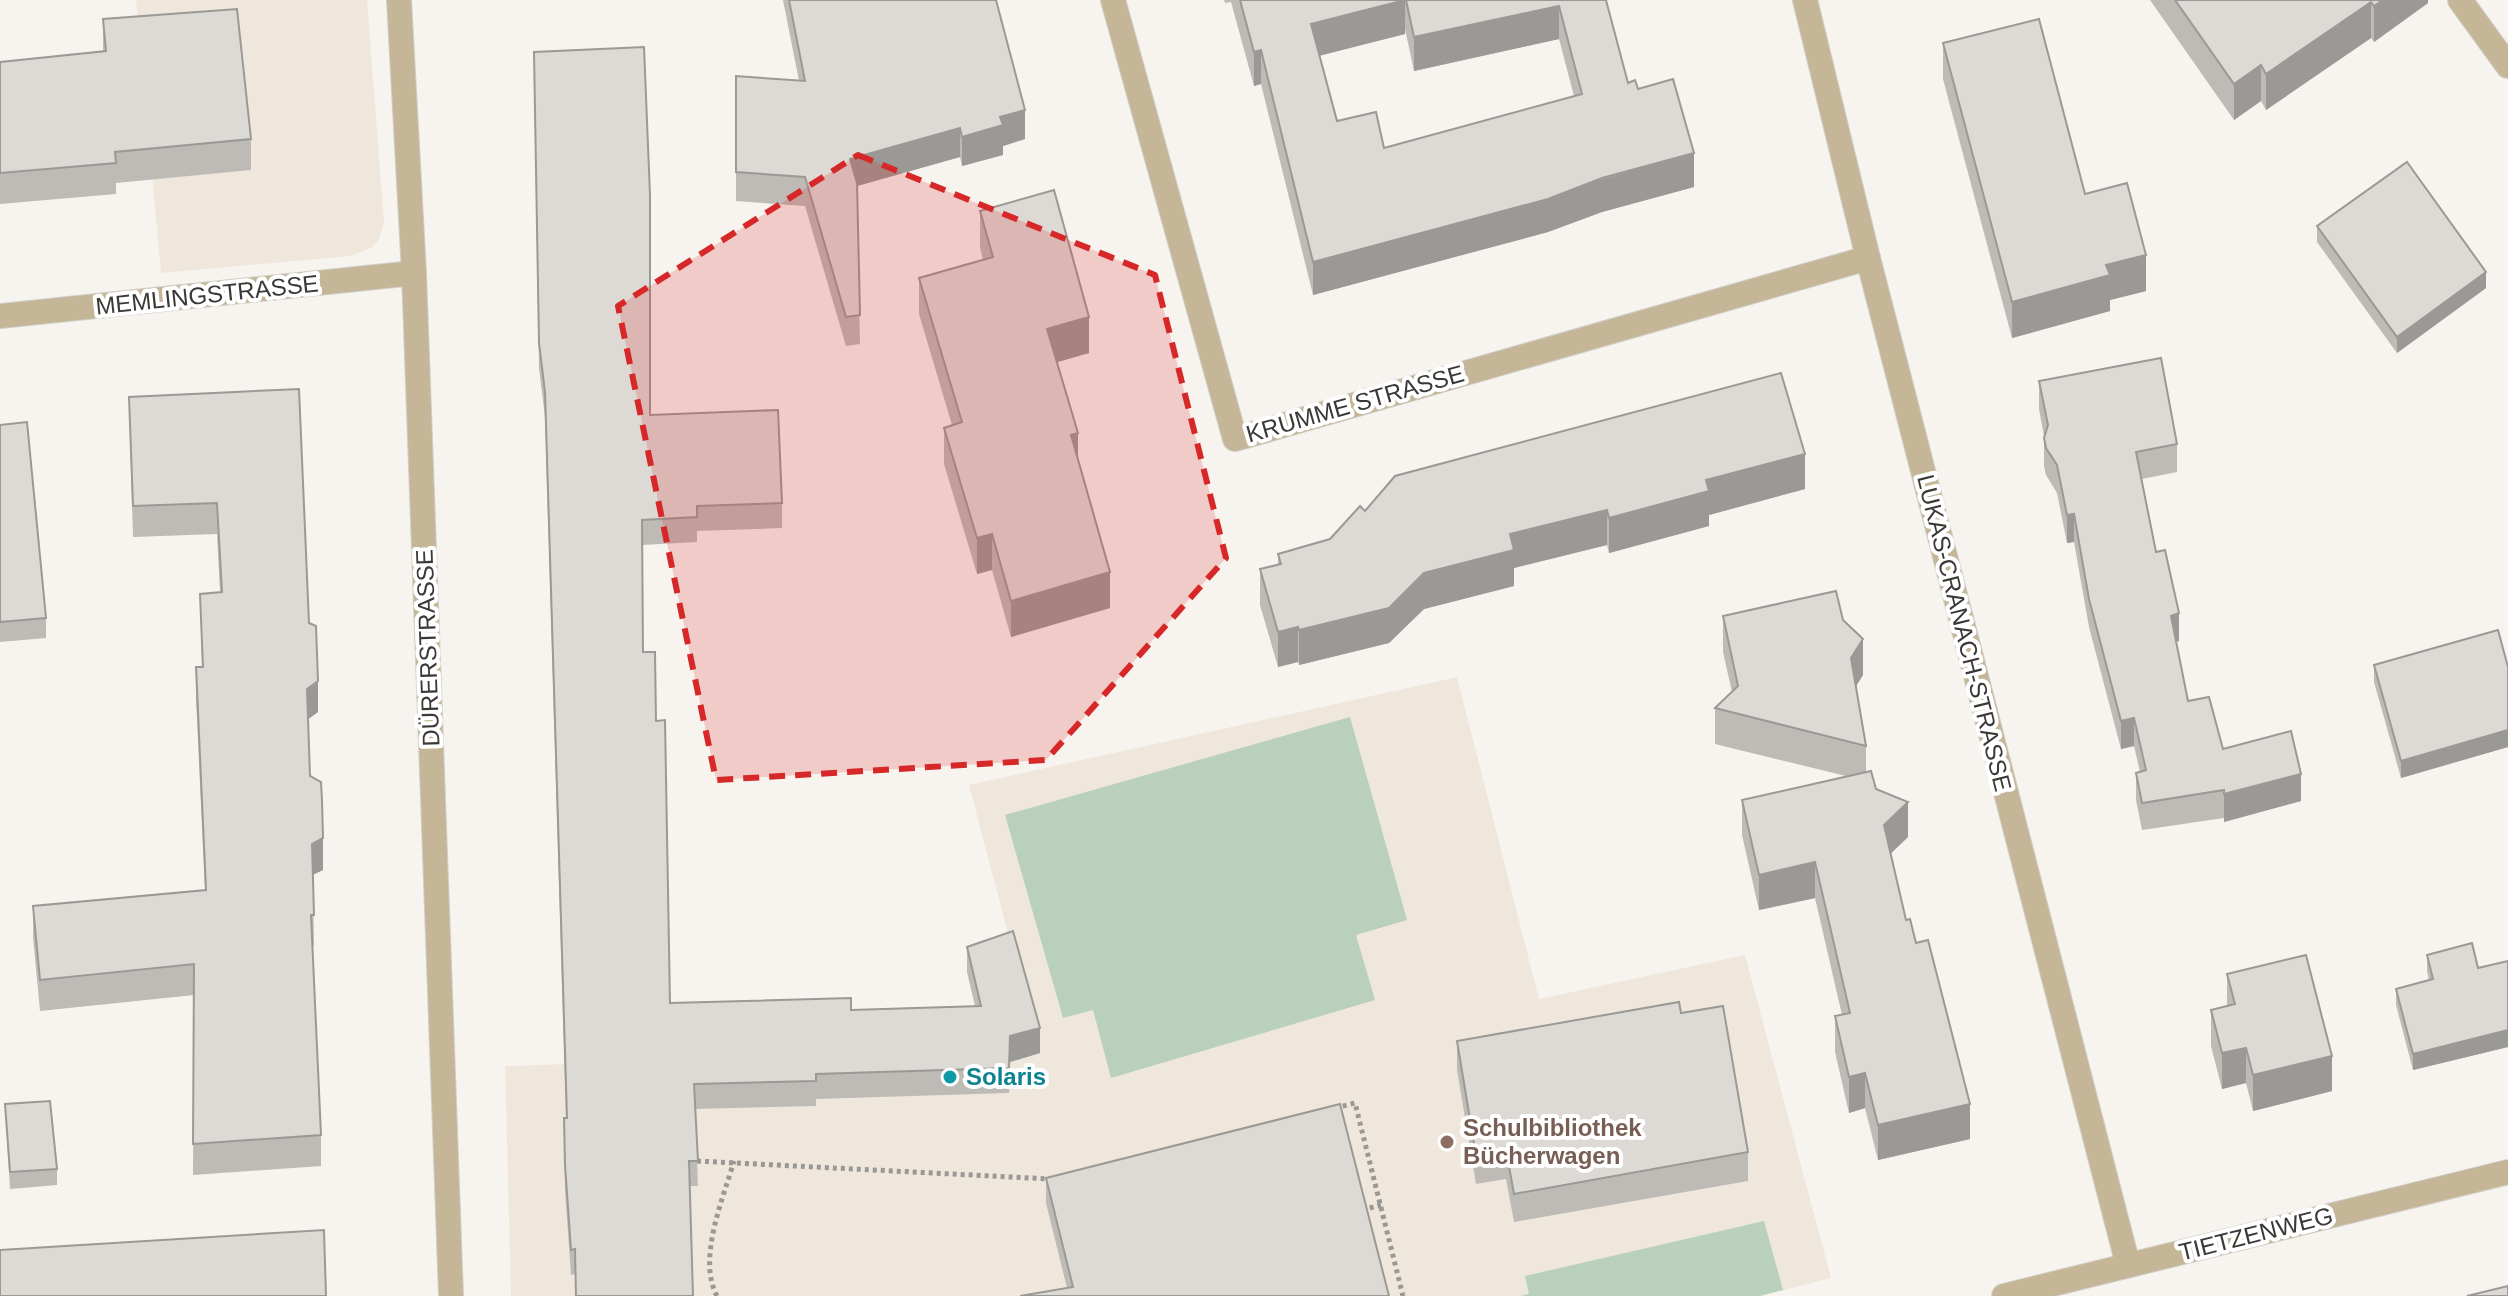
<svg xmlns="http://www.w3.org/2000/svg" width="2508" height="1296" viewBox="0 0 2508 1296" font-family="Helvetica,sans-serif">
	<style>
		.built { fill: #efe7db }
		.green { fill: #b9d0bd }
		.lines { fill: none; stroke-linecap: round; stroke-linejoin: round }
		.lane-casing { stroke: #d1cfca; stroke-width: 26 }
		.street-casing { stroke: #d1cfca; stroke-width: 26 }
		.path { stroke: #9a9894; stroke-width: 5; stroke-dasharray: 4 4; stroke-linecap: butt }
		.lane { stroke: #c4b696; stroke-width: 24 }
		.street { stroke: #c4b696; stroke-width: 24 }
		.wall { fill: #bebbb7; fill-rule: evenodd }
		.shaded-wall { fill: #9b9995 }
		.building { fill: #dddad5; stroke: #9b9995; stroke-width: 2 }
		.marked { fill: #d62828; fill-opacity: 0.2; stroke: #d62828; stroke-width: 6; stroke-dasharray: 16 10; stroke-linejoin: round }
		.culture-dot { fill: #0f9aa8; stroke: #fff; stroke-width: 3 }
		.education-dot { fill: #8d6e63; stroke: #fff; stroke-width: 3 }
		.labels { text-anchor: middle; stroke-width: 8; stroke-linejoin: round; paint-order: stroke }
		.street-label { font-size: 24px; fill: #3a3937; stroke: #fff }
		.culture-label { font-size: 24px; font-weight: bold; fill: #0d838f; stroke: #fff; text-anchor: start }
		.education-label { font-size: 24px; font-weight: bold; fill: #785e54; stroke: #fff; text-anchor: start }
	</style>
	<rect width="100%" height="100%" fill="#f7f4ef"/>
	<!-- built -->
	<g class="built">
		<polygon points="136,0 367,0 384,223 379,239 373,247 351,256 161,273"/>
		<polygon points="1457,677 1539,999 1745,955 1831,1278 1760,1296 511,1296 505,1066 1038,1048 969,785"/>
	</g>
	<!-- green -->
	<g class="green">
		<polygon points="1350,717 1407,920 1356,935 1375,1000 1111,1078 1093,1010 1063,1018 1005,815"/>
		<polygon points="1764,1221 1783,1290 1760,1296 1520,1296 1529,1294 1525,1276"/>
	</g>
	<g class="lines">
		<!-- lane casing -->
		<g class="lane-casing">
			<polyline id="lane" points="2460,0 2508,66"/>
		</g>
		<!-- street casing -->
		<g class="street-casing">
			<g id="street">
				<polyline points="399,0 414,273 451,1296"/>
				<polyline points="1113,0 1235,439 1868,258"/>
				<polyline points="1805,0 1868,258 2128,1265"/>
				<polyline points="0,316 414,273"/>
				<polyline points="2004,1296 2508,1172"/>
			</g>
		</g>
		<!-- path -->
		<g class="path">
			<polyline points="1335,1108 1355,1103 1403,1296"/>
			<polyline points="697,1161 1050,1179"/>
			<polyline points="1362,1210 1381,1205"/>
			<path d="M 717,1296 C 697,1259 723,1199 734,1161"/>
		</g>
		<!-- lane -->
		<use href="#lane" class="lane"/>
		<!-- street -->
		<use href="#street" class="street"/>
	</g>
	<!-- wall -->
	<g class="wall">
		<polygon points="783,0 996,0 1025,139 1003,146 1003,155 962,166 960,157 857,186 860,344 846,346 805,206 736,201 736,76 799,81"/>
		<path d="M 1224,0 L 1606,0 L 1628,83 L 1638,89 L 1694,187 L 1602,212 L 1548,232 L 1313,295 L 1261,84 L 1254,86 L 1231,2 L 1225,3 ZM 1405,29 L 1414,71 L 1559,39 L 1574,96 L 1384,148 L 1337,121 L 1320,55 L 1405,34 Z"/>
		<polygon points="2150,0 2428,0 2428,3 2374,42 2371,38 2266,110 2261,101 2234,120"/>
		<polygon points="103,19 251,139 251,170 116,183 116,194 0,204 0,62 103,51"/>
		<polygon points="1943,43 2085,194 2146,291 2110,300 2110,311 2012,338 1943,79"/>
		<polygon points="534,77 650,415 782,503 782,528 697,531 697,542 642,545 643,652 656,721 670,1003 851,1010 975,1006 967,972 967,947 1040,1053 1010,1062 1009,1093 816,1099 816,1106 695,1109 698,1186 690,1186 693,1296 576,1296 575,1274 571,1275 565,1190 564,1118 566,1118 545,417 539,368"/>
		<polygon points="980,211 1089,353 1057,362 1110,608 1011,637 992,570 977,574 944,464 944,428 952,425 919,314 919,278 983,260 980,247"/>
		<polygon points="2317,226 2486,288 2397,353 2317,242"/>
		<polygon points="2039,381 2177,444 2177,472 2142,479 2156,552 2179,641 2176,642 2188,701 2223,749 2301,801 2224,822 2224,818 2142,830 2136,800 2136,773 2140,772 2134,746 2121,749 2089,627 2074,542 2067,543 2057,493 2046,475 2044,466 2044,436 2039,409"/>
		<polygon points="299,389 309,623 318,712 308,719 310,776 323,870 313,875 314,946 312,946 321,1135 321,1166 193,1175 194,995 40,1011 33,937 33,906 205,890 196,698 196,667 202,667 200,594 220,592 217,534 133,537 129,397"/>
		<polygon points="0,425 46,618 46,638 0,642"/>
		<polygon points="1805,489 1709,515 1709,526 1609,553 1607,545 1514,568 1514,586 1424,609 1389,643 1299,665 1298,662 1278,667 1260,605 1260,569 1278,565 1278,554 1330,539 1365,511"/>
		<polygon points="1723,616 1843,620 1863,675 1856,686 1866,746 1866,772 1876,789 1908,837 1891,853 1906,920 1970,1139 1878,1160 1865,1108 1849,1113 1835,1052 1835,1016 1842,1015 1815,898 1759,910 1742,835 1742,800 1846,776 1715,744 1715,708 1732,692 1723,652"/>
		<polygon points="2374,665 2508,667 2508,747 2401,778 2374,682"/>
		<polygon points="2427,955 2478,968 2508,961 2508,1047 2413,1070 2396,1005 2396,989 2429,980 2427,971"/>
		<polygon points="2227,974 2332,1091 2253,1111 2246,1083 2222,1089 2211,1046 2211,1010 2227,1006"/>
		<polygon points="1681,1013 1748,1152 1748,1181 1514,1222 1506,1179 1476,1184 1457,1070 1457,1041"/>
		<polygon points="5,1104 57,1169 57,1185 10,1189"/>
		<polygon points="1046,1178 1389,1296 1067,1288 1046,1203"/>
	</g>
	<!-- shaded-wall -->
	<g class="shaded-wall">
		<polygon points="1405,0 1405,34 1311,58 1311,24"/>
		<polygon points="2383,0 2428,0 2428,3 2374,42 2374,6"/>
		<polygon points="2371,2 2371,38 2266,110 2266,74"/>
		<polygon points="1559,6 1559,39 1414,71 1414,37"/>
		<polygon points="1261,50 1261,84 1254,86 1254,52"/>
		<polygon points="2261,65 2261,101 2234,120 2234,84"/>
		<polygon points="1025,110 1025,139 1003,146 1003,155 962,166 962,137 1000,117"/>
		<polygon points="960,128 960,157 850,188 850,159"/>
		<polygon points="1694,153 1694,187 1602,212 1548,232 1313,295 1313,262"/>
		<polygon points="2146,255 2146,291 2110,300 2110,311 2012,338 2012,302 2106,265"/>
		<polygon points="2486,272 2486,288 2397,353 2397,337"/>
		<polygon points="1089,317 1089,353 1047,365 1047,329"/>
		<polygon points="1078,433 1078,468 1071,435"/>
		<polygon points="1805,454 1805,489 1709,515 1709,526 1609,553 1609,518 1706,480"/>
		<polygon points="1607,510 1607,545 1514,568 1514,586 1424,609 1389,643 1299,665 1299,630 1510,534"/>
		<polygon points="2074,514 2074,542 2067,543 2067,515"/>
		<polygon points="992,534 992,570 977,574 977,538"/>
		<polygon points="1110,572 1110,608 1011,637 1011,601"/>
		<polygon points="2179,613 2179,641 2171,643 2171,616"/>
		<polygon points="1298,627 1298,662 1278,667 1278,632"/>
		<polygon points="1863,639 1863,675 1851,694 1851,658"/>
		<polygon points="318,681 318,712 307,720 307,689"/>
		<polygon points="2134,718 2134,746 2121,749 2121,721"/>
		<polygon points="2508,730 2508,747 2401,778 2401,761"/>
		<polygon points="2301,774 2301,801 2224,822 2224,794"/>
		<polygon points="1908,802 1908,837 1884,860 1884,825"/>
		<polygon points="323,838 323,870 312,875 312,844"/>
		<polygon points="1815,862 1815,898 1759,910 1759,875"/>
		<polygon points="1040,1028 1040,1053 1010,1062 1009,1093 1010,1036"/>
		<polygon points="2508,1030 2508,1047 2413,1070 2413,1054"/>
		<polygon points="2246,1048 2246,1083 2222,1089 2222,1053"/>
		<polygon points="2332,1056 2332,1091 2253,1111 2253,1075"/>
		<polygon points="1865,1073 1865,1108 1849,1113 1849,1077"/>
		<polygon points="1970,1104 1970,1139 1878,1160 1878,1125"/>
	</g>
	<!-- building -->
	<g class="building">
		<polygon points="789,0 996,0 1025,110 1000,117 1003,125 962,137 960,128 850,159 857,183 860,315 846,317 805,177 736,172 736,76 805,81"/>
		<polygon points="1240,0 1405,0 1311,24 1337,121 1376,112 1384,148 1582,94 1559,6 1414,37 1406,0 1606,0 1628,83 1635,80 1638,89 1673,79 1694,153 1602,178 1548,199 1313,262 1261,50 1254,52"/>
		<polygon points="2175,0 2383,0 2374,6 2371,2 2266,74 2261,65 2234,84"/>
		<polygon points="237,9 251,139 115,152 116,163 0,173 0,62 106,51 103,19"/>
		<polygon points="2039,19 2085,194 2127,183 2146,255 2106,265 2110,275 2012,302 1943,43"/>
		<polygon points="644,47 650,195 650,415 778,410 782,503 697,506 697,517 642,520 643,652 655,652 656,721 665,720 670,1003 851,998 851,1010 981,1006 967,947 1013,931 1040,1028 1010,1036 1009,1068 816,1074 816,1081 694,1084 698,1161 689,1161 693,1296 576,1296 575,1249 571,1250 565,1165 564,1118 567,1118 545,392 539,343 534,52"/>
		<polygon points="2407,162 2486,272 2397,337 2317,226"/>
		<polygon points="1054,190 1089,317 1047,329 1078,433 1071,435 1110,572 1011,601 992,534 977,538 944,428 962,422 919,278 993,257 980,211"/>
		<polygon points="2161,358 2177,444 2136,452 2156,552 2165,550 2179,613 2171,616 2188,701 2209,697 2223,749 2291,731 2301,774 2224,794 2224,790 2142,803 2136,773 2146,770 2134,718 2121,721 2089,599 2074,514 2067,515 2057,465 2046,448 2044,438 2048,425 2039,381"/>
		<polygon points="1781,373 1805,454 1706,480 1709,491 1609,518 1607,510 1510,534 1514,550 1424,573 1389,608 1299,630 1298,627 1278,632 1260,569 1281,564 1278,554 1330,539 1360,506 1365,511 1395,476"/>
		<polygon points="299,389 309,623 316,626 318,681 307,689 310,776 321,782 322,800 323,838 312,844 314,915 311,915 321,1135 193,1144 194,964 40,980 33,906 206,890 196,667 203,667 200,594 222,592 217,503 133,506 129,397"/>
		<polygon points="27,422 46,618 0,622 0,425"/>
		<polygon points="1836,591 1843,620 1863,639 1851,658 1866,746 1715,708 1738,686 1723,616"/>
		<polygon points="2498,630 2508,667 2508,730 2401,761 2374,665"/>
		<polygon points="1871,771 1876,789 1908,802 1884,825 1906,920 1910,919 1916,943 1928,940 1970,1104 1878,1125 1865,1073 1849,1077 1835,1016 1850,1013 1815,862 1759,875 1742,800"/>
		<polygon points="2472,943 2478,968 2508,961 2508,1030 2413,1054 2396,989 2433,979 2427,955"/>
		<polygon points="2306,955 2332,1056 2253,1075 2246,1048 2222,1053 2211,1010 2235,1004 2227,974"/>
		<polygon points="1679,1002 1681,1013 1723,1006 1748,1152 1514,1194 1506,1150 1476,1155 1457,1041"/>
		<polygon points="50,1101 57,1169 10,1172 5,1104"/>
		<polygon points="1340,1104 1389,1296 1020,1296 1073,1287 1046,1178"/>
		<polygon points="324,1230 326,1296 0,1296 0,1250"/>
		<polygon points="2508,1286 2508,1296 2467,1296"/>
	</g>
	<!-- marked area -->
	<path class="marked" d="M 858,155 L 1155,275 L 1226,558 L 1046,760 L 716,780 L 618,306 Z"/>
	<!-- markers -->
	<circle class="culture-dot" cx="950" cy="1077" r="8"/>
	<circle class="education-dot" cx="1447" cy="1142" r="8"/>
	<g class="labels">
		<!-- street labels -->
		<g class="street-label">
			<text transform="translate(207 295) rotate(-6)" y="8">MEMLINGSTRASSE</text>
			<text transform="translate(1355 404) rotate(-16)" y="8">KRUMME STRASSE</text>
			<text transform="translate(1964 633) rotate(76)" y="8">LUKAS-CRANACH-STRASSE</text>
			<text transform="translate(428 648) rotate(-92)" y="8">DÜRERSTRASSE</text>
			<text transform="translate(2256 1234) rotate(-14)" y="8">TIETZENWEG</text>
		</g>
		<!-- culture labels -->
		<g class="culture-label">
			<text x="966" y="1085">Solaris</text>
		</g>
		<!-- education labels -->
		<g class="education-label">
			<text x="1463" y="1136">Schulbibliothek<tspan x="1463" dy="28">Bücherwagen</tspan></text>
		</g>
	</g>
</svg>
